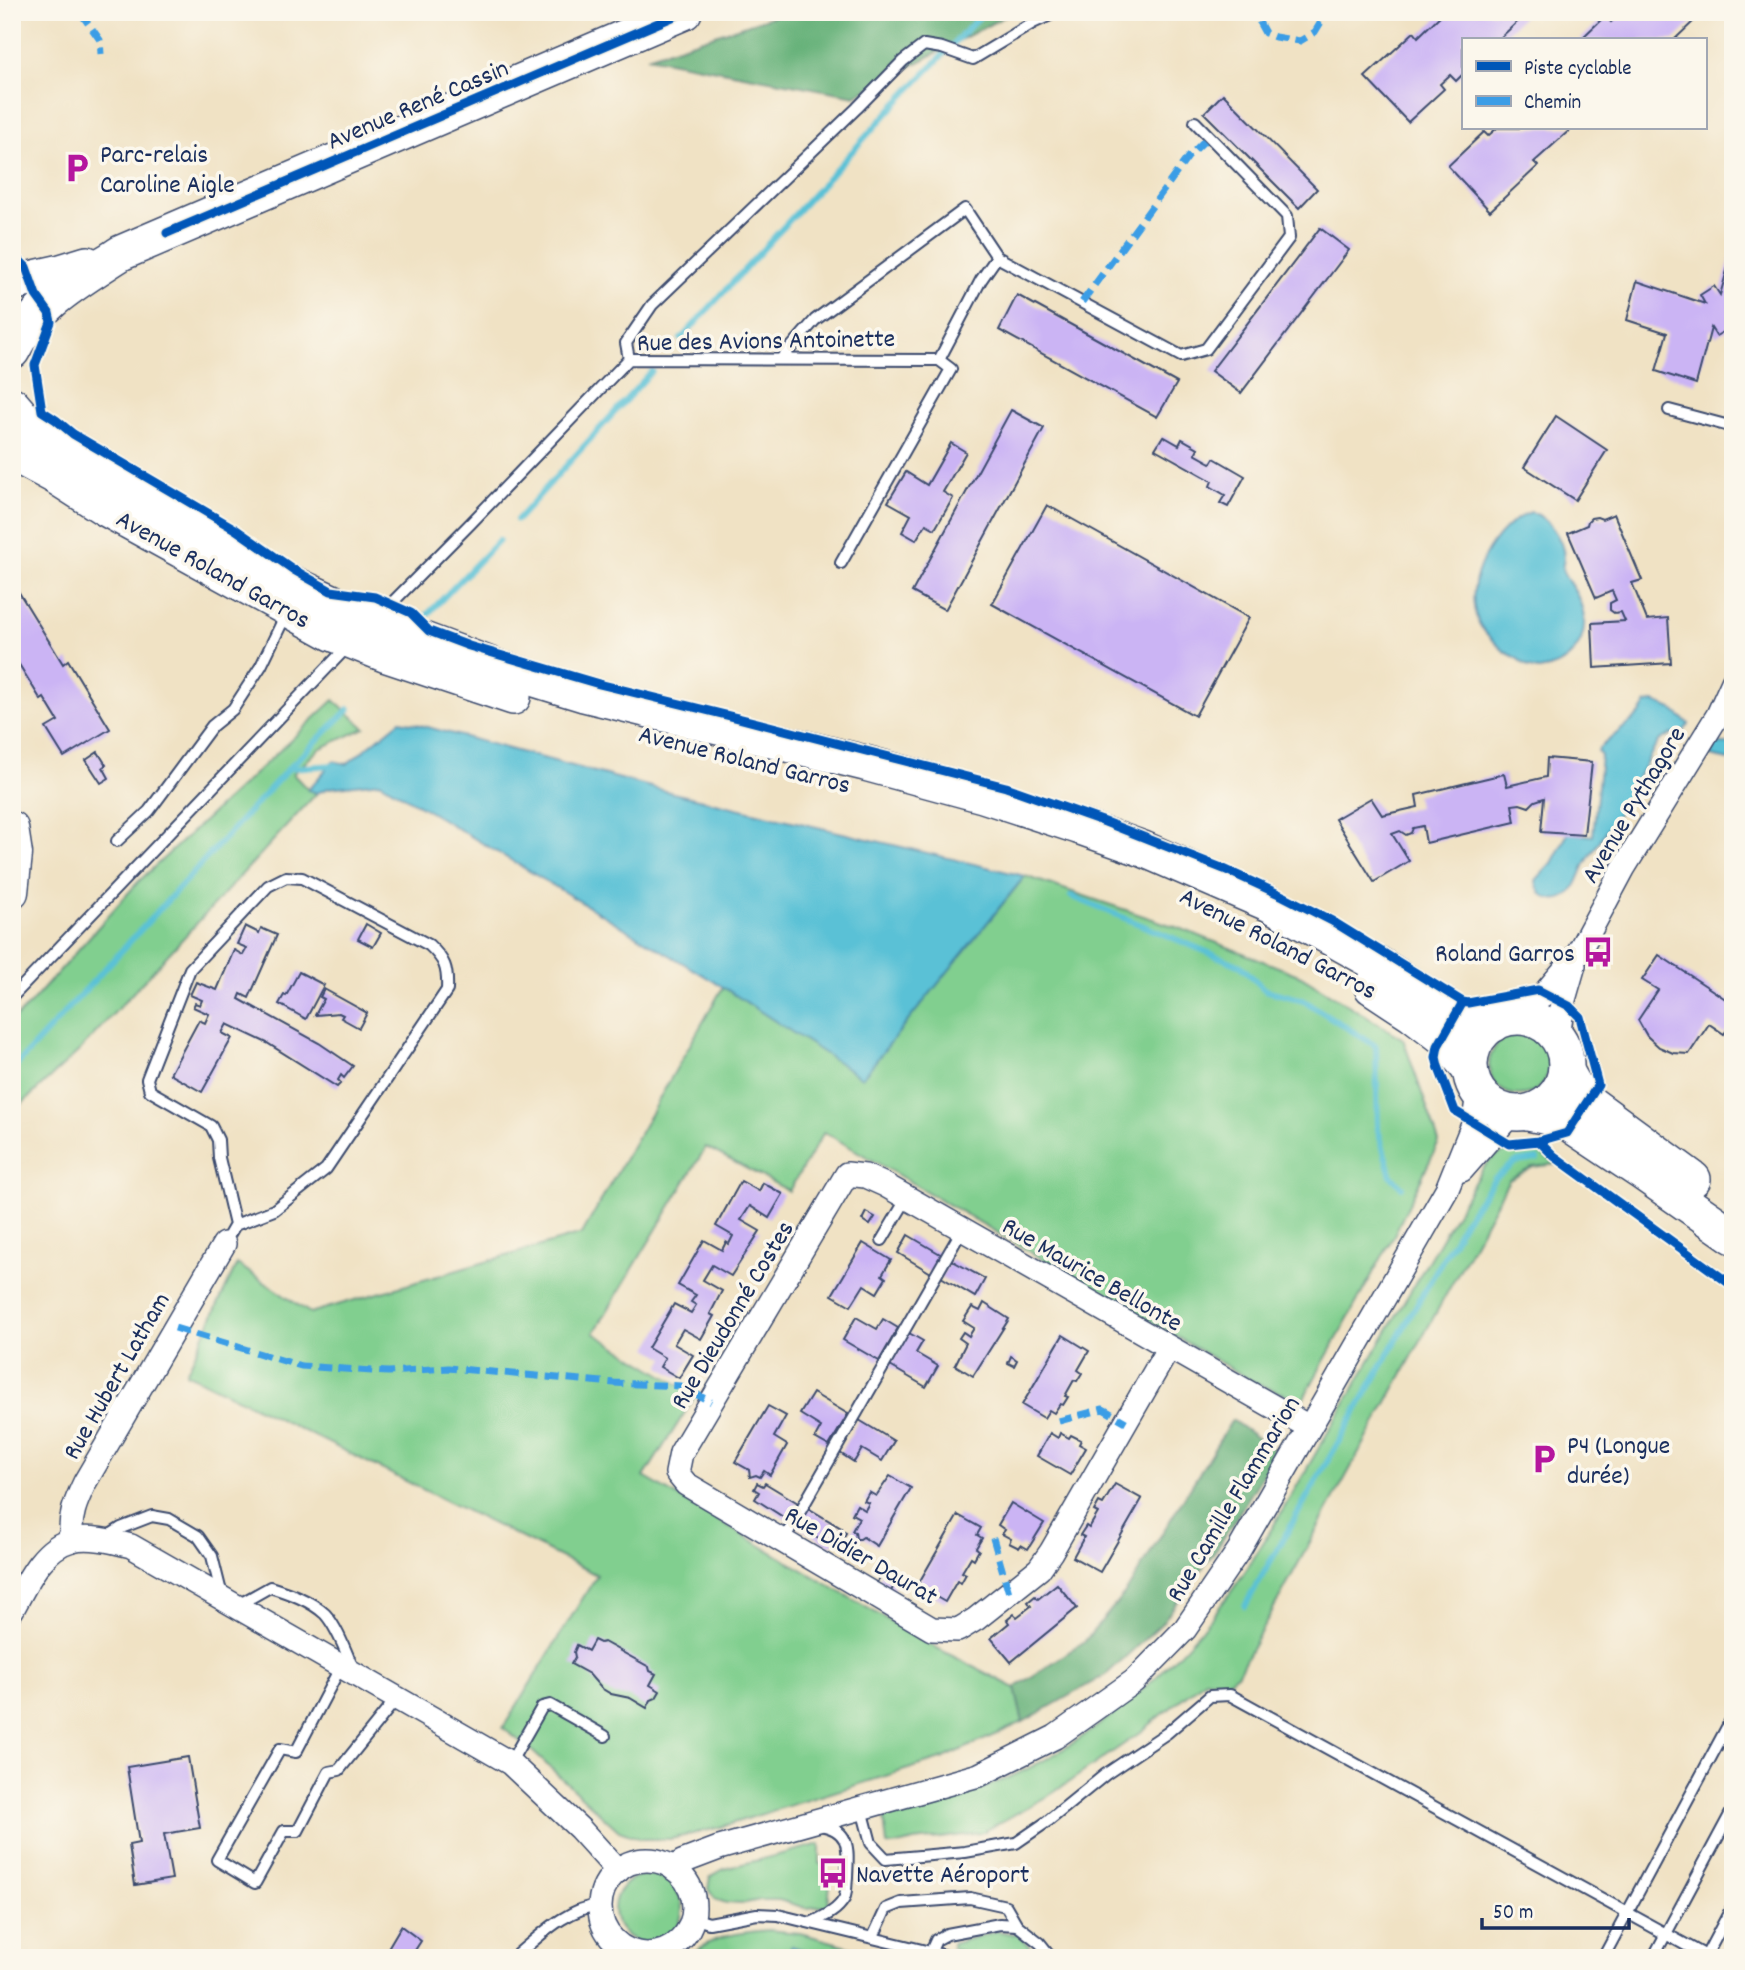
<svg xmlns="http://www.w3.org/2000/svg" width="1745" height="1970" viewBox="0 0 1745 1970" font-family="Dekko,sans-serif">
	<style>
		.green { fill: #81cf8f; stroke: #4e7f76; stroke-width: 2 }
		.forest { fill: #68b27a; stroke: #42706c; stroke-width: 2 }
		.water { fill: #5ac1d6; stroke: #3a789a; stroke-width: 2 }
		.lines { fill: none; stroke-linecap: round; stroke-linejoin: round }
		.stream { stroke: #5ac1d6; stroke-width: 6 }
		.building { fill: #cbb4f4 }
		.lane-casing { stroke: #3b4a6d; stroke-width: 14 }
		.street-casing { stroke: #3b4a6d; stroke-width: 26 }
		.secondary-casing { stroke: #3b4a6d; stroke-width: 35 }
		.primary-casing { stroke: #3b4a6d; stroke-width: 38 }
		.lane { stroke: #fff; stroke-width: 10 }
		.street { stroke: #fff; stroke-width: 23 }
		.secondary { stroke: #fff; stroke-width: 32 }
		.primary { stroke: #fff; stroke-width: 35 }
		.quiet { stroke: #3b9de6; stroke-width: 7; stroke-dasharray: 14 7; stroke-linecap: butt }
		.cycleway-casing { stroke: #fbf7ec; stroke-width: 13 }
		.cycleway { stroke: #0057b8; stroke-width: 9 }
		.labels { text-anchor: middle; stroke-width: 7; stroke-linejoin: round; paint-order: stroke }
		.street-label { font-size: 26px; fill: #1b2f5e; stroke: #fbf7ec }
		.poi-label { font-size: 26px; fill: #1b2f5e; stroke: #fbf7ec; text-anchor: start }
	</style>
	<rect width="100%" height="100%" fill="#fbf7ec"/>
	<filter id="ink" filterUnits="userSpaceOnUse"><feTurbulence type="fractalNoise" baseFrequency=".0143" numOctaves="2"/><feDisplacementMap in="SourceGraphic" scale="14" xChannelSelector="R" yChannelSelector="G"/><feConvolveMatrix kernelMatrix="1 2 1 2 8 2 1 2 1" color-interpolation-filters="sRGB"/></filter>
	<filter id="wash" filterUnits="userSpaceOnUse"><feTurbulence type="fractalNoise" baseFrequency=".00686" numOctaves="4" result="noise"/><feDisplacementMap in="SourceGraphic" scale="28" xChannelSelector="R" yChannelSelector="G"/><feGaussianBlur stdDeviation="1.57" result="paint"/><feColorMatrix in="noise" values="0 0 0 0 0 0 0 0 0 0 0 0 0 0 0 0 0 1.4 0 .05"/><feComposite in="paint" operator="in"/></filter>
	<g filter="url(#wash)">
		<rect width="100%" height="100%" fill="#f0e2c4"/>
		<!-- green -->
		<g class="green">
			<polygon points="334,700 365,728 319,749 293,774 308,790 317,793 80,1050 12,1113 12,1021 30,1004 138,882"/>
			<polygon points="1025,876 1182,929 1301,976 1403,1039 1439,1142 1393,1237 1302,1401 1256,1383 824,1132 789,1191 706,1147 594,1333 696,1395 644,1477 931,1645 1015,1688 1023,1722 944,1758 717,1828 671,1839 641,1839 619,1831 531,1750 503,1728 597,1575 186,1373 237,1264 310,1313 582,1234 723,987 862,1077"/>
			<circle cx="1519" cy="1065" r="30"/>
			<path d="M 1523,1148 L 1533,1149 L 1557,1164 L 1533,1167 L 1509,1180 L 1238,1673 L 1228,1681 L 1205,1680 L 1137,1735 L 1053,1793 L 981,1833 L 915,1841 L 893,1846 L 887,1845 L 884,1818 C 926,1806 969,1795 1010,1777 C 1104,1736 1193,1652 1248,1567 C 1275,1525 1299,1482 1324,1439 C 1371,1359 1418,1278 1465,1198 C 1483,1169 1486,1152 1523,1148 Z"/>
			<polygon points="820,1844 820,1864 823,1866 822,1882 830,1883 828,1906 806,1908 779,1900 760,1900 741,1904 726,1903 715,1899 708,1889 710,1877 724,1869"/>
			<circle cx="648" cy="1909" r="34"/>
			<path d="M 768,1930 L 800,1933 L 891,1958 L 828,1958 L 791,1946 L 784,1958 L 687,1958 C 713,1935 735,1933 768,1930 Z"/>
			<polygon points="997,1931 1018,1935 1041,1958 981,1958 952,1948 952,1944"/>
		</g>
		<!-- forest -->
		<g class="forest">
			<polygon points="786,12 1013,12 855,96 647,57"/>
			<polygon points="1232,1420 1277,1452 1218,1547 1161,1624 1107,1674 1023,1722 1015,1688 1085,1641 1126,1592"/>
		</g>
		<!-- water -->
		<g class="water">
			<path d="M 1531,512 C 1548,517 1563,539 1564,557 C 1564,563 1561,567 1563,572 C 1567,580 1573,587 1577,595 C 1587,616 1588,636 1572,654 C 1564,663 1551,669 1539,670 C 1527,670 1521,659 1511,655 C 1504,652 1500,648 1495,642 C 1488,636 1481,629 1478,621 C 1461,583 1494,525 1531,512 Z"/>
			<path d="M 1655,702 L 1672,709 L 1689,724 L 1681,735 L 1671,734 L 1659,741 L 1654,749 C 1643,767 1634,787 1623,805 C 1611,825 1597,844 1585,864 C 1580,874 1578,885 1570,893 C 1557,906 1537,898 1536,880 L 1552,863 L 1568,833 L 1593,836 L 1601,756 L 1598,752 L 1599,748 L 1640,714 L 1647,703 Z"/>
			<polygon points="400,721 416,724 673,793 1025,876 862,1078 723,987 380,782 329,788 317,793 308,790 333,761 347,764"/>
			<polygon points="1733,741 1733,758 1728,760 1710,756 1716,744 1729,744"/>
			<polygon points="791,1946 828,1958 784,1958"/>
		</g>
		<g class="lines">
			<!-- stream -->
			<g class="stream">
				<polyline points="681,339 891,109 984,12"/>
				<polyline points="517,520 652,371"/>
				<polyline points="426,616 499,540"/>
				<polyline points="289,768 336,765"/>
				<polyline points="1071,896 1241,966 1265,990 1303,1000 1376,1046 1378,1130 1391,1176 1402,1187"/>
				<polyline points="12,1070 289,768 349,709"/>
				<polyline points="1245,1606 1465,1220 1495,1178 1516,1162 1537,1159"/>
			</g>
		</g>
		<g id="blocks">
			<!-- building -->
			<g class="building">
				<polygon points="12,12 24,12 12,28"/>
				<polygon points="1444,12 1528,12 1498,40 1463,40 1463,74 1456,81 1450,75 1440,84 1444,89 1408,122 1365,77 1414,32 1418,37"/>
				<polygon points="1622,12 1688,12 1695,20 1674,40 1580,40 1605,16 1611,22"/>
				<polygon points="1223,94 1317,189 1299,208 1204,113"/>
				<polygon points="1497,128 1572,128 1534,162 1538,166 1490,211 1448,166 1484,132 1488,136"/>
				<polygon points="1320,228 1349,250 1241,393 1211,371"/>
				<polygon points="1732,253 1733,326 1716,336 1711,328 1696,384 1656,371 1667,333 1627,320 1637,281 1705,304 1700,295 1714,286 1720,295"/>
				<polygon points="1017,295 1177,383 1157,417 999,330"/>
				<polygon points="1011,410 1044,428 945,610 912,592"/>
				<polygon points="1556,416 1607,450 1575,500 1524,467"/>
				<polygon points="1163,436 1179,445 1182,439 1198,448 1195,454 1211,463 1214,458 1245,476 1228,507 1220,503 1225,495 1210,486 1212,481 1155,449"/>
				<polygon points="951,443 966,452 943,492 953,498 935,529 926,524 916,540 902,532 911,515 888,502 906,472 927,485"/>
				<polygon points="1047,505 1249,618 1195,716 992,604"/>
				<polygon points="1614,514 1642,580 1632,583 1647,620 1668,618 1671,663 1594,668 1592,623 1625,621 1621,612 1614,613 1610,610 1610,603 1616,600 1612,591 1596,598 1568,533 1587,525 1588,521 1591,518 1597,517 1602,519"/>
				<polygon points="12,581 63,664 68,660 110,729 64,757 46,728 58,721 44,698 41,700 12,653"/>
				<polygon points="98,752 106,765 103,767 109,778 101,783 86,760"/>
				<polygon points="1547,758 1592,762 1584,835 1541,832 1544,798 1535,801 1529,807 1520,804 1512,805 1515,822 1426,843 1423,826 1413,828 1411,833 1406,835 1400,831 1392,834 1409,861 1374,882 1335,819 1371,798 1382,815 1418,807 1416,795 1504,774 1507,786 1546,777"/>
				<polygon points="366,924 381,933 373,947 358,939"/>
				<polygon points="245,926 259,933 261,928 277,935 249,998 241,994 239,999 319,1043 353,1066 344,1078 341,1075 338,1080 341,1083 337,1087 267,1043 227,1024 222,1033 232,1038 202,1092 170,1074 199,1020 205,1023 209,1014 193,1007 195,1003 200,1005 202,1000 190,995 196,982 217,990 234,950 243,955 247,948 237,944"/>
				<polygon points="1659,955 1733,1004 1733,1021 1724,1034 1709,1024 1689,1054 1673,1053 1659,1047 1647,1036 1638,1020 1658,990 1642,980"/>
				<polygon points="299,972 324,985 306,1019 279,1004 284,995 286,996"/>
				<polygon points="324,989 367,1013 359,1028 341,1018 343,1015 339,1013 315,1015 324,999 320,997"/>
				<polygon points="741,1181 759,1191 763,1183 783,1194 769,1218 750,1206 741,1220 760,1231 731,1276 712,1265 703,1280 722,1291 710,1314 714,1316 701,1339 683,1329 674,1344 693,1355 679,1378 660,1367 665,1358 648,1348 674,1304 691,1313 696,1305 691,1302 696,1295 678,1285 704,1240 722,1250 726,1242 729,1244 733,1236 716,1226"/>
				<polygon points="866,1212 875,1217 870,1225 862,1220"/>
				<polygon points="908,1235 942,1255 931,1273 898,1253"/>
				<polygon points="863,1243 891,1260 882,1275 886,1278 877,1293 864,1285 851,1306 832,1295"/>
				<polygon points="951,1260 985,1279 975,1297 941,1277"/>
				<polygon points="984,1303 1009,1319 973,1376 955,1365 966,1343 959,1338 963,1332 969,1336 974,1328 963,1321 972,1307 980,1311"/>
				<polygon points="856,1317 877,1329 883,1319 898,1328 879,1361 843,1340"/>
				<polygon points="909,1333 923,1341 916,1353 938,1366 926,1387 890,1366"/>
				<polygon points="1063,1335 1089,1351 1078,1370 1082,1373 1077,1381 1074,1380 1065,1396 1068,1397 1063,1405 1060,1404 1054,1413 1049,1410 1044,1418 1022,1405"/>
				<polygon points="1011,1356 1017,1360 1014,1366 1008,1363"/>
				<polygon points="813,1393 848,1414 829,1446 815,1438 821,1427 800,1414"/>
				<polygon points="768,1406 786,1416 774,1437 787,1445 770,1475 764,1471 760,1477 756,1475 750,1477 749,1470 735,1462"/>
				<polygon points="859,1420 894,1441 882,1461 862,1449 854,1462 840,1453"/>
				<polygon points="1050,1433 1058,1438 1060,1433 1069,1438 1071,1435 1081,1440 1079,1444 1086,1448 1070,1475 1037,1456"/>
				<polygon points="890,1476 911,1488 877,1546 863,1537 860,1539 856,1539 855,1532 852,1531 859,1518 852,1514 857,1505 865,1510 869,1503 864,1501 869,1492 876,1496"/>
				<polygon points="757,1483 763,1486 765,1483 798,1503 788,1520 755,1499 759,1492 754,1489"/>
				<polygon points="1115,1484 1142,1499 1100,1572 1073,1557 1084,1537 1080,1535 1086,1526 1089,1528 1098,1513 1094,1511 1099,1502 1103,1504"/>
				<polygon points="1011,1503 1044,1523 1028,1549 1021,1545 1019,1548 1009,1543 1011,1539 1002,1534 1005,1530 998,1525"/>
				<polygon points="808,1508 841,1528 840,1530 846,1533 842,1540 836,1536 831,1546 797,1526"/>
				<polygon points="958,1515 981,1528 977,1535 982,1538 976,1548 979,1550 974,1559 971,1557 962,1572 966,1574 961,1583 957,1581 945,1602 917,1586"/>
				<polygon points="886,1566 900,1575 890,1593 876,1584"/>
				<polygon points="1057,1584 1077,1608 1011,1662 991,1638 1009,1623 1007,1620 1014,1614 1017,1617 1031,1606 1028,1602 1035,1596 1038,1599"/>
				<polygon points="594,1640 600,1643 604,1642 649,1667 650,1671 656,1674 650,1685 660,1691 656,1698 651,1700 647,1708 630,1698 611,1694 601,1688 589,1674 571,1664 575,1657 574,1652 577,1645 588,1651"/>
				<polygon points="188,1757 200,1828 164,1834 172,1879 135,1885 129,1845 139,1843 127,1767"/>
				<polygon points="401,1926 421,1941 410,1958 382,1958"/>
			</g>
		</g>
	</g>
	<g filter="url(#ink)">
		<use href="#blocks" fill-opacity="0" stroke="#3b4a6d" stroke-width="2"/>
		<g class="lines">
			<!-- lane casing -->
			<g class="lane-casing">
				<g id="lane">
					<polyline points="629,359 626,343 652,305 857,108 903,61 924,45 942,48 973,59 1033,23 1057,12"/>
					<polyline points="781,359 815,320 965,209 997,257 1181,356 1206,349 1289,238 1287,216 1195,122"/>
					<polyline points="1669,410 1733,427"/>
					<polyline points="841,563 951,369 939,360"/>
					<polyline points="378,617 471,523 629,359 939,360 981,280 997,257"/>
					<polyline points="117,841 149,811 212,726 233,709 261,666 287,612"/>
					<polyline points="12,997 349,645"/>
					<polyline points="882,1240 907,1198"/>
					<path d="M 224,1244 L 235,1225 L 274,1210 L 326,1169 L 447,990 C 448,968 445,960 429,945 L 302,878 L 286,877 L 268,886 L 190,969 L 147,1079 L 150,1091 L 211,1126 L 218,1140 L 219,1158 L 235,1225"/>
					<polyline points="104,1539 121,1528 152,1516 169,1519 198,1536 212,1556 222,1596"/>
					<polyline points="783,1541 962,1230"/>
					<path d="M 236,1606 L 270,1587 C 289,1593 310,1600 325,1614 C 337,1627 346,1652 353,1668"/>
					<polyline points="341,1666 296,1752 280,1749 217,1860 255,1883 284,1831 298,1831 329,1772 339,1770 397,1698"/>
					<polyline points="510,1763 542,1707 550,1705 605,1736"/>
					<polyline points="862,1809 871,1843 886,1859 965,1852 1016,1843 1048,1821 1106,1774 1167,1733 1210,1696 1230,1695 1706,1956"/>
					<polyline points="693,1918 709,1923 757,1914 778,1915 955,1958"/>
					<path d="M 813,1922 C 825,1916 837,1911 844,1899 C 847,1893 846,1884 847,1877 C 848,1851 852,1830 820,1825"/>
					<polyline points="873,1937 886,1909 901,1903 970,1898 1006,1906 1017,1925 1040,1943 1052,1958"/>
					<polyline points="931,1951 936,1940 947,1934 1000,1924 1017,1925"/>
					<polyline points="655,1954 657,1958"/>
					<path d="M 513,1958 C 539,1937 566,1908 600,1905"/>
					<polyline points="1603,1958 1733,1716"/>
					<polyline points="1653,1958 1733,1809"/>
					<polyline points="1705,1958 1733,1905"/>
				</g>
			</g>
			<!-- street casing -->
			<g class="street-casing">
				<g id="street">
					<polyline points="1516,1017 1544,994 1577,955 1623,869 1718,715 1733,682"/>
					<polyline points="1558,1037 1563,1003 1574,965"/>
					<polyline points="1462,1170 1512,1113"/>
					<polyline points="1168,1349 1051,1552 1039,1569 976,1619 958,1630 932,1629 686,1484 677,1473 681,1453 847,1174 865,1176 885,1185 1309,1427"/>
					<path d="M 72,1540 C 68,1518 76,1501 85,1482 L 224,1244"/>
					<path d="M 12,1610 C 26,1585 41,1548 72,1540 C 89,1535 115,1542 131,1546 L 510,1763 L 580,1829 L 618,1871"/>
					<circle cx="647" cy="1907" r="47"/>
					<polyline points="674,1869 682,1862 719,1848 979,1775 1055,1737 1134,1681 1185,1629 1239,1550 1447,1189 1474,1122 1478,1092"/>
				</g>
			</g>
			<!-- secondary casing -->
			<g class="secondary-casing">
				<polyline id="secondary" points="12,828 16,854 12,892"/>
			</g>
			<!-- primary casing -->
			<g class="primary-casing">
				<g id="primary">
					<polyline points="12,283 61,272 87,264"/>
					<path d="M 12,351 C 34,305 80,280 121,253 L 684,12"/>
					<polyline points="12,405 32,428 144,499 209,535 276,576 375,622 499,668 584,694 865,763 983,795 1078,826 1143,849 1270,904 1378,964 1457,1014 1494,1024"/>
					<polyline points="12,453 55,476 105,508 332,633 387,655 513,697"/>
					<polyline points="1372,987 1413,1014 1443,1037 1470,1070"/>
					<circle cx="1518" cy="1065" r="48"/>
					<polyline points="1566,1071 1575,1087 1588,1102 1693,1179"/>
					<polyline points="1528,1113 1554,1118 1571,1125 1643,1173 1733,1236"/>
				</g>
			</g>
			<!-- lane -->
			<use href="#lane" class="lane"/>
			<!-- street -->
			<use href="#street" class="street"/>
			<!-- secondary -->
			<use href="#secondary" class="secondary"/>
			<!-- primary -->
			<use href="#primary" class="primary"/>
			<!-- quiet -->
			<g class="quiet">
				<polyline points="80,12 100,40 101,54"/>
				<polyline points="1259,22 1265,33 1275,37 1300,41 1315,32 1327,12"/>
				<polyline points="1082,302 1188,157 1209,136"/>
				<polyline points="175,1328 301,1366 388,1372 448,1368 614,1383 681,1386 711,1402"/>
				<polyline points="1059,1421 1103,1409 1126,1422"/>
				<polyline points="993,1538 1009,1593"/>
			</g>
			<!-- cycleway casing -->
			<g class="cycleway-casing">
				<g id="cycleway">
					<polyline points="167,233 684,12"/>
					<polyline points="12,260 19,260 26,267 36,295 49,313 51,322 35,365 42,411 56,420 73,434 235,529 294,570 331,591 375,597 411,613 429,631 469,646 599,684 738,718 1006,787 1105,822 1224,869 1283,896 1332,921 1463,1002 1468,1003 1538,990 1569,1006 1580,1017 1598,1085 1567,1133 1539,1141 1509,1144 1455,1111 1438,1066 1436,1057 1438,1046 1463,1002"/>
					<polyline points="1539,1141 1554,1156 1733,1286"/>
				</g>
			</g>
			<!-- cycleway -->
			<use href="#cycleway" class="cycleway"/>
		</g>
	</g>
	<!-- icons -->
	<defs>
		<g id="parking-bare" transform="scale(2.415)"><path d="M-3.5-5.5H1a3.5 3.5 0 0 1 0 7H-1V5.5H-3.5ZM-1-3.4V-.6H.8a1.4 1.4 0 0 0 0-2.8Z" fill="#b5179e" stroke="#fbf7ec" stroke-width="2.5" paint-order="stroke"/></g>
		<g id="bus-bare" transform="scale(2.415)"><path d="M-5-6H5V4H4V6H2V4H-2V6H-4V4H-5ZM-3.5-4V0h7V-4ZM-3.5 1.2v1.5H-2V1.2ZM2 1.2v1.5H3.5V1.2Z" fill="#b5179e" stroke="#fbf7ec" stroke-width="2.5" paint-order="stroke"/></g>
	</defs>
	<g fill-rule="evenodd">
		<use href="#parking-bare" x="77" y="168"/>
		<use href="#bus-bare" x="1598" y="952"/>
		<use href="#parking-bare" x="1544" y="1459"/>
		<use href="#bus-bare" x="833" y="1873"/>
	</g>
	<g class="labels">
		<!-- street labels -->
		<g class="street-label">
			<text transform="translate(417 103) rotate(-23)" y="9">Avenue René Cassin</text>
			<text transform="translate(766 339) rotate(-1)" y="9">Rue des Avions Antoinette</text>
			<text transform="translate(214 568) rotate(29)" y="9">Avenue Roland Garros</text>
			<text transform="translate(745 758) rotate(14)" y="9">Avenue Roland Garros</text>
			<text transform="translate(1632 804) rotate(-59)" y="9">Avenue Pythagore</text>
			<text transform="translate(1279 942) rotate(27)" y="9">Avenue Roland Garros</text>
			<text transform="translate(1093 1273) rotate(30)" y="9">Rue Maurice Bellonte</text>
			<text transform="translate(731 1314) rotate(-59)" y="9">Rue Dieudonné Costes</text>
			<text transform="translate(115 1375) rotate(-60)" y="9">Rue Hubert Latham</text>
			<text transform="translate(1232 1498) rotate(-59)" y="9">Rue Camille Flammarion</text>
			<text transform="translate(862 1554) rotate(30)" y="9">Rue Didier Daurat</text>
		</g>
		<!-- poi labels -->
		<g class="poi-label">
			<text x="100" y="162">Parc-relais<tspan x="100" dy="30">Caroline Aigle</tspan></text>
			<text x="1575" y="961" text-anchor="end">Roland Garros</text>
			<text x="1567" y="1453">P4 (Longue<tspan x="1567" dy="30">durée)</tspan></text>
			<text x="856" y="1882">Navette Aéroport</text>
		</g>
	</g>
	<!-- margin -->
	<rect width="1745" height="1970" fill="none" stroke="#fbf7ec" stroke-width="42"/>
	<!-- legend -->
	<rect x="1462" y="38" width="245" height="91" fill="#fbf7ec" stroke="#a1a7b3" stroke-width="2"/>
	<rect x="1476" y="61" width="35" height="10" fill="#0057b8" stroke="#a1a7b3" stroke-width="2"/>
	<text x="1524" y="74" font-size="21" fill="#1b2f5e">Piste cyclable</text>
	<rect x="1476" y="96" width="35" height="10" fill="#3b9de6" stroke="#a1a7b3" stroke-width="2"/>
	<text x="1524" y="108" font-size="21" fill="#1b2f5e">Chemin</text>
	<!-- scale -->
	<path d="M1482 1918v10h147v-10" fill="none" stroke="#1b2f5e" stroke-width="3.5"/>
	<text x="1493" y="1918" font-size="21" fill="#1b2f5e" stroke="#fbf7ec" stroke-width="5" paint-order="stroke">50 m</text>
</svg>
